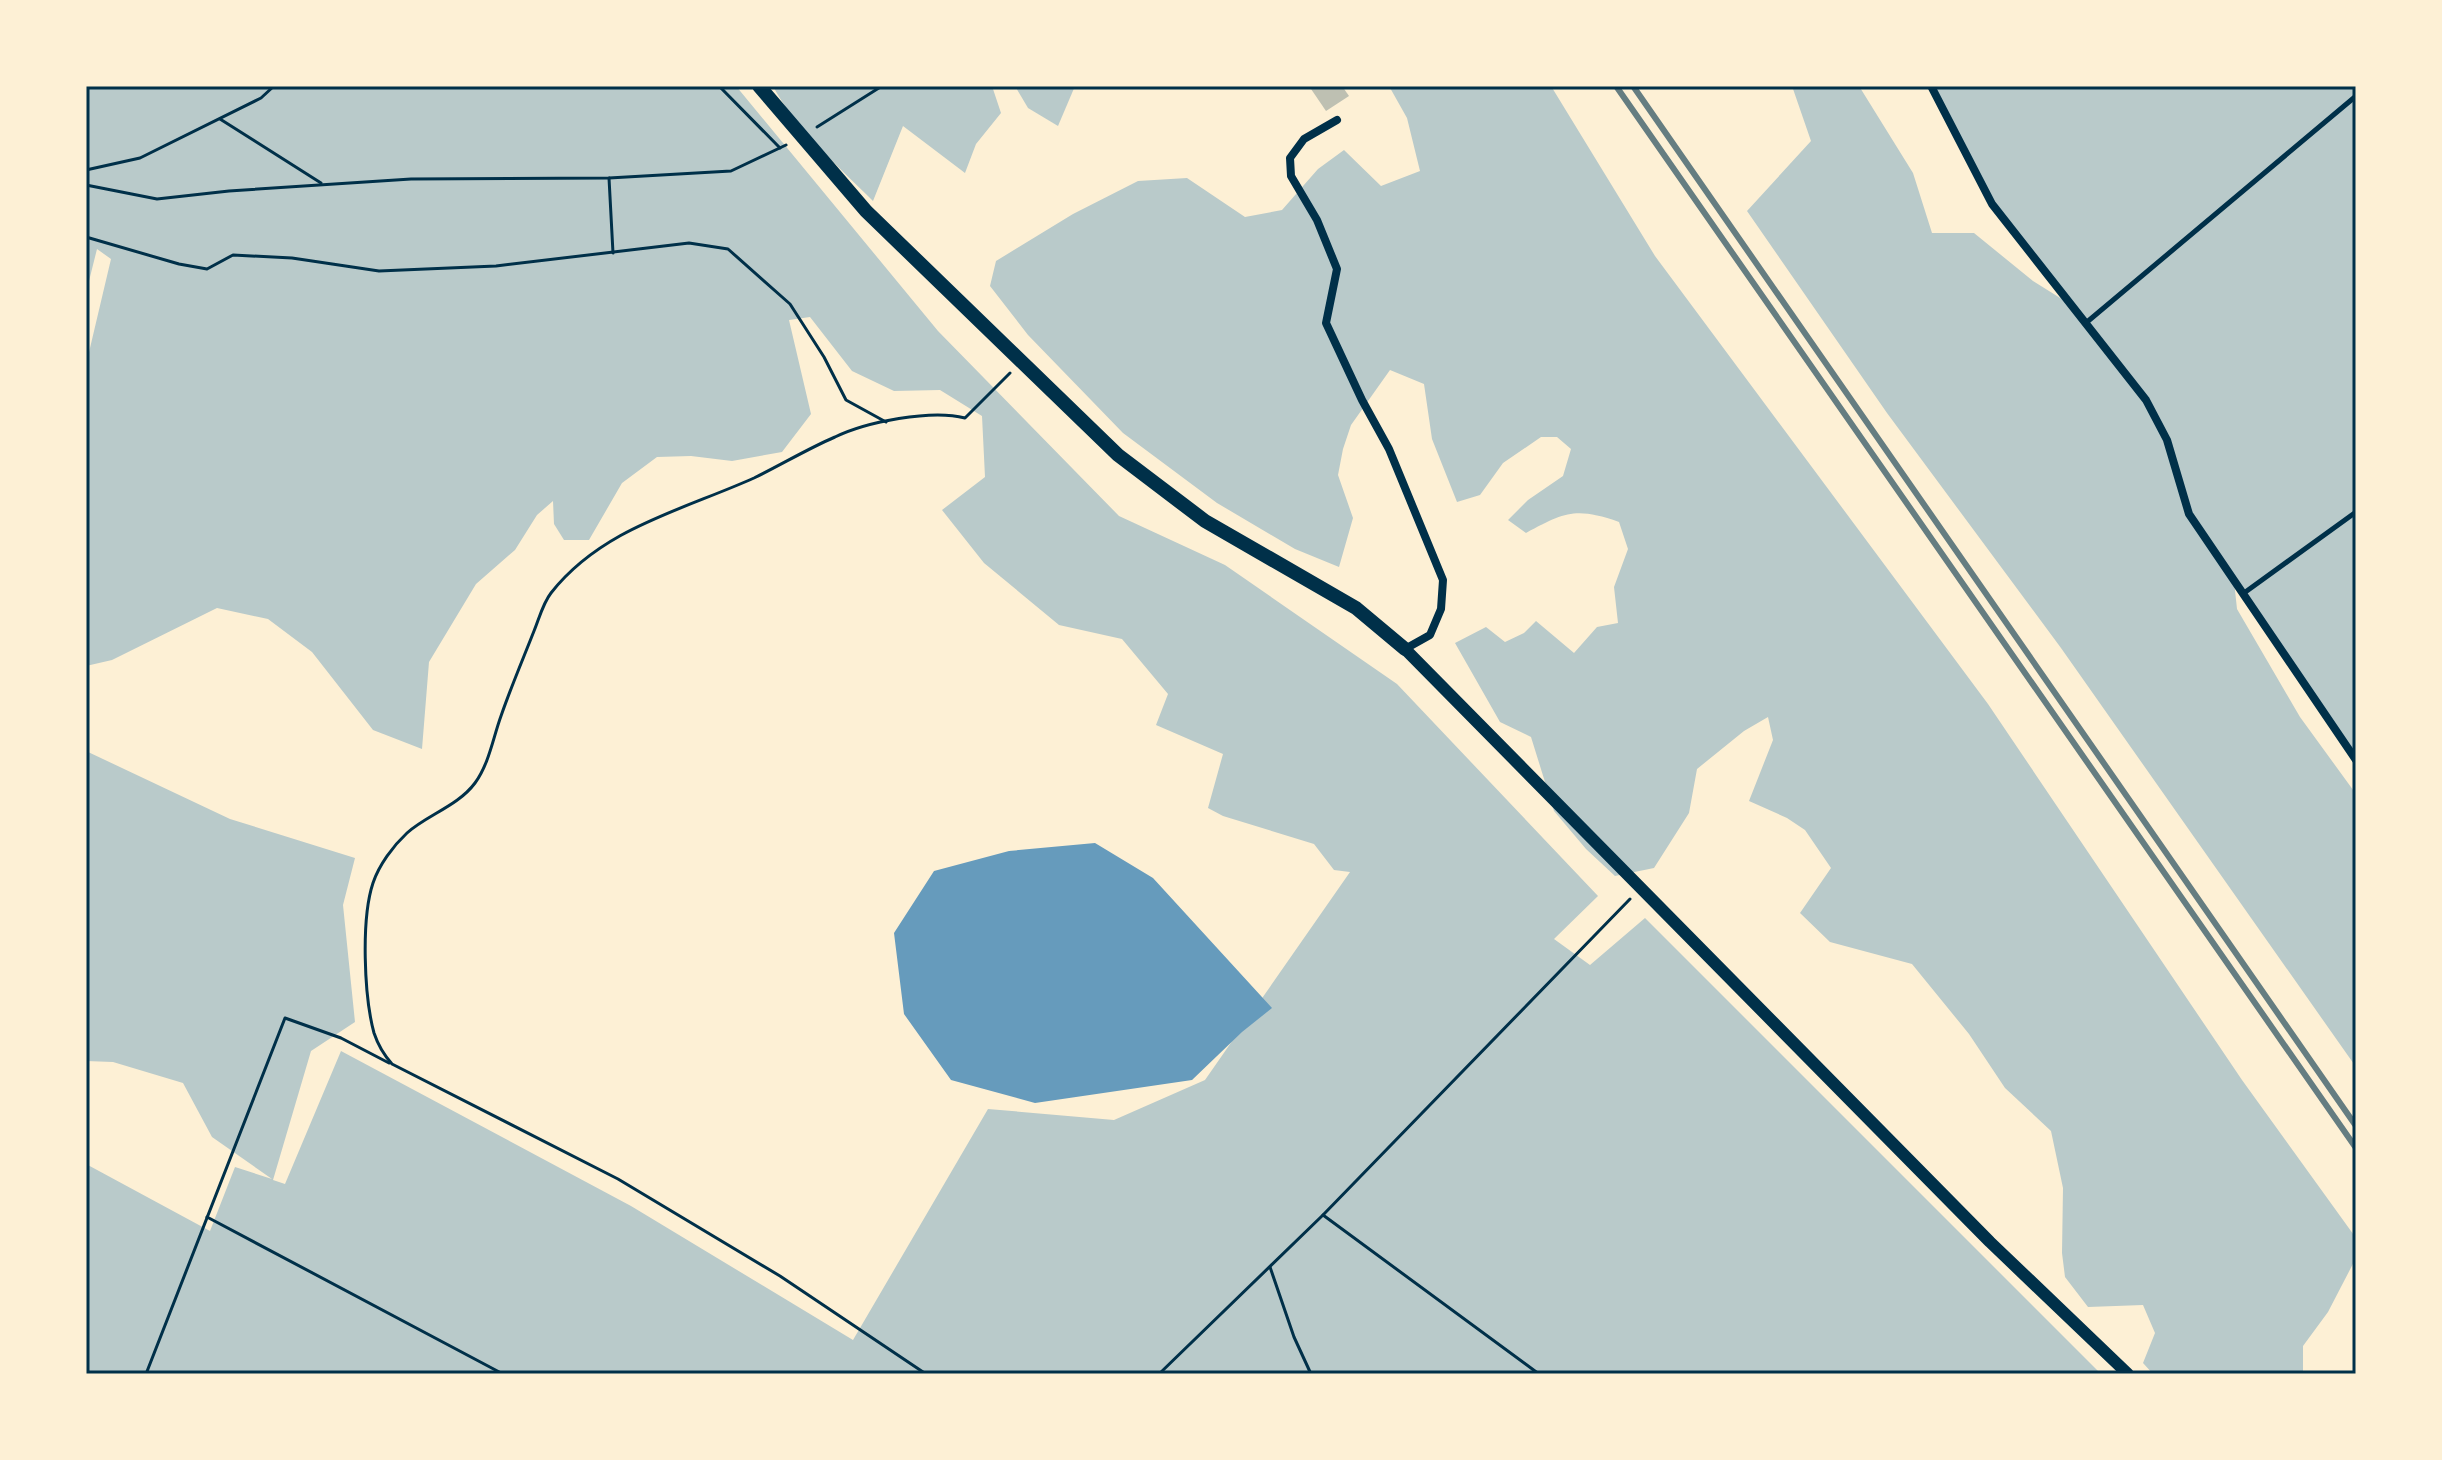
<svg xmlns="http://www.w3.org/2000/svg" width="2442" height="1460" viewBox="0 0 2442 1460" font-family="'Times New Roman',serif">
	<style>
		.green { fill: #b9caca }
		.water { fill: #669bbc }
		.building { fill: #bec0b2 }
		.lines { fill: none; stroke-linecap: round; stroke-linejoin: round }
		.path { stroke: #003049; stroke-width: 3 }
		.service { stroke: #003049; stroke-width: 5 }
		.minor { stroke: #003049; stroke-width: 8 }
		.tertiary { stroke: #003049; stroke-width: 12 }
		.secondary { stroke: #003049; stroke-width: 14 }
		.rail { stroke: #657d81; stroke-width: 6 }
		.neatline { fill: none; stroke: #003049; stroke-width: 3 }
	</style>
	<rect width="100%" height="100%" fill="#fdf0d5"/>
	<!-- green -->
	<g class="green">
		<polygon points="86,86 736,86 938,331 1119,516 1225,565 1397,684 1598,896 1554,939 1590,965 1645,918 2101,1374 86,1374 86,1164 210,1231 235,1167 272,1179 212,1137 183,1083 113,1062 86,1061 86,751 230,819 355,858 343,905 355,1022 311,1051 273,1180 285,1184 341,1051 631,1206 853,1340 988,1109 1114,1120 1205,1080 1350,872 1334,870 1314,844 1223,816 1208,808 1223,754 1156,725 1168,694 1122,639 1059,625 984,563 942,510 985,477 982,416 940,390 894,391 852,371 810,317 789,320 811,414 782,452 732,461 691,456 657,457 622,483 589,540 564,540 554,524 553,501 537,515 515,550 476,584 429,662 422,749 373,730 312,652 268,619 217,608 112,660 86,666 86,365 111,259 97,249 86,293"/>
		<path d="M 773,86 L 992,86 L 1001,113 L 976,144 L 965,173 L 903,126 L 873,201 C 841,169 793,126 773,86 Z"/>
		<polygon points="1015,86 1075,86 1058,126 1028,108"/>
		<path d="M 1389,86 L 1551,86 L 1655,256 L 1988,704 L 2242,1080 L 2356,1238 L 2356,1258 L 2328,1312 L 2303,1346 L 2303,1374 L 2153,1374 L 2143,1363 L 2155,1333 L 2143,1305 L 2088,1307 L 2065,1277 L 2062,1253 L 2063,1188 L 2051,1131 L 2005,1088 L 1969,1034 L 1912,964 L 1830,942 L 1800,913 L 1831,868 L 1805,830 L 1787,818 L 1749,801 L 1773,740 L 1768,717 L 1744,731 L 1697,769 L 1689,813 L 1654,868 L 1615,876 L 1586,849 L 1554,811 L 1531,737 L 1500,722 L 1455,643 L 1486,627 L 1505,642 L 1524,633 L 1536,621 L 1574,653 L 1597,627 L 1618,623 L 1614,587 L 1628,549 L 1619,522 C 1576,507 1565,512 1526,533 L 1508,520 L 1528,500 L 1563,476 L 1571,449 L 1557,437 L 1541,437 L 1503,463 L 1480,495 L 1457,502 L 1432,439 L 1424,384 L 1390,370 L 1351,425 L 1343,449 L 1338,475 L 1353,518 L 1339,567 L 1295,549 L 1217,503 L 1123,433 L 1028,335 L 990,286 L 996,261 L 1073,214 L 1138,181 L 1187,178 L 1245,217 L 1282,210 L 1318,169 L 1344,150 L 1381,186 L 1420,171 L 1407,118 Z"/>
		<polygon points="1792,86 1859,86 1913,173 1932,233 1974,233 2033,281 2073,306 1992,204 1931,86 2356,86 2356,760 2234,581 2237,609 2300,717 2356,794 2356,1067 2061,648 1887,413 1747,211 1811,141"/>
	</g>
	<!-- water -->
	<polygon class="water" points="1095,843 1153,878 1272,1008 1242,1032 1192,1080 1035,1103 951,1080 904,1014 894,933 934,871 1009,851"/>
	<!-- building -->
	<polygon class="building" points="1309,86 1342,86 1349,96 1326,111"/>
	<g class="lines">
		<!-- path -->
		<g class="path">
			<polyline points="719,86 780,148"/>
			<polyline points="220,119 321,183"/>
			<polyline points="817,127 882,86"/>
			<polyline points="86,170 140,158 261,98 274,86"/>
			<polyline points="609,178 613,253"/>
			<polyline points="86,185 157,199 229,191 411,179 609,178 731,171 786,145"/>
			<polyline points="86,237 179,264 207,269 233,255 292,258 379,271 496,266 689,243 728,249 790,304 824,357 846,400 886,422"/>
			<polyline points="1323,1215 1539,1374"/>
			<polyline points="207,1217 503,1374"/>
			<polyline points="1270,1267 1294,1337 1311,1374"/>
			<polyline points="146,1374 285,1018 341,1038 389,1063"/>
			<path d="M 926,1374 L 780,1276 L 618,1179 L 392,1064 C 384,1055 378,1045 374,1033 C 364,996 361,919 373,883 C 379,865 393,846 407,833 C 427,815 458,806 475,783 C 489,764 493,738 501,716 C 511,687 523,659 534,631 C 539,619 543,603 551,593 C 602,528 683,510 754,478 C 781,465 807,449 835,437 C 866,422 931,409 965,418 L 1010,373"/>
			<polyline points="1159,1374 1323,1215 1630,899"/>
		</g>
		<!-- service -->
		<g class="service">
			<polyline points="2087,322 2356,96"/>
			<polyline points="2244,593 2356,512"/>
		</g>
		<!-- minor -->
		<g class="minor">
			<polyline points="1931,86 1992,204 2146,400 2167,440 2189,514 2356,760"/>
			<polyline points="1337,120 1304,139 1290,158 1291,176 1317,220 1337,269 1326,323 1362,400 1389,449 1443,580 1441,609 1430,635 1405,649"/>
		</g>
		<!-- tertiary -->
		<polyline class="tertiary" points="1405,649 1990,1242 2128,1374"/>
		<!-- secondary -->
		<polyline class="secondary" points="759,86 866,211 1118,455 1205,521 1356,608 1405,649"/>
		<!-- rail -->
		<g class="rail">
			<polyline points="1616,86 2356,1148"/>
			<polyline points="1633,86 2356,1126"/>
		</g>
	</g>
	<!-- border -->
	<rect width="2442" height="1460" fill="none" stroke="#fdf0d5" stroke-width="176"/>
	<rect x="88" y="88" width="2266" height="1284" class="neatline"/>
</svg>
